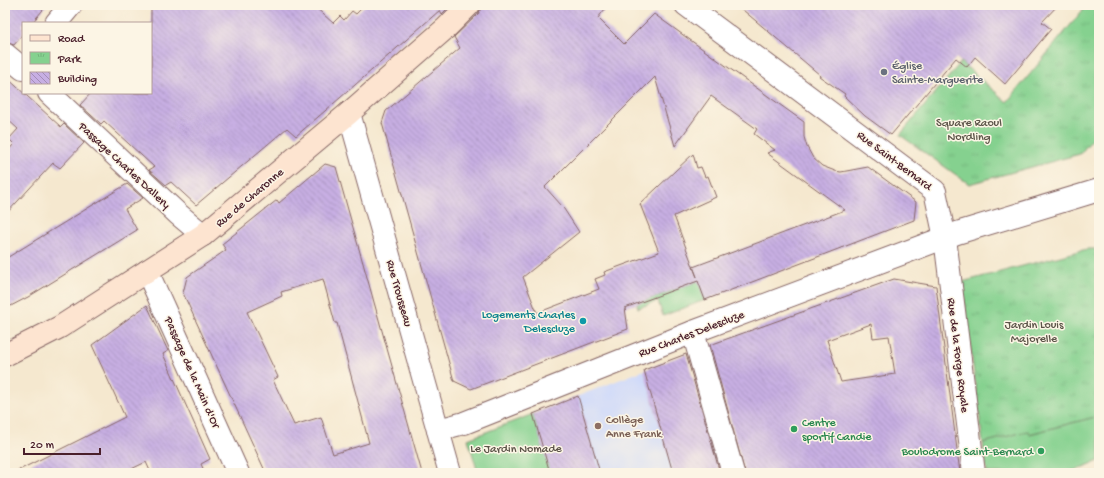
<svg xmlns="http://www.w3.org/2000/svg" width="1104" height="478" viewBox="0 0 1104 478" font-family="'Gochi Hand',sans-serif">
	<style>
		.built { fill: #d0daf9 }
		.park { fill: url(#park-tufts); stroke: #68785d }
		.garden { fill: #85d18f; stroke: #68785d }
		.building { fill: url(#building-back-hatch); fill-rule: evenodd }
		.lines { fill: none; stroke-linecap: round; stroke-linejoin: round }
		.street-casing { stroke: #866564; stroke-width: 24 }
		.secondary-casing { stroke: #866564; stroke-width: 24 }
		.street { stroke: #fff; stroke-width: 22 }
		.secondary { stroke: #fde4d0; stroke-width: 22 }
		.worship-dot { fill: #6b7280; stroke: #fcf5e5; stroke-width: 1.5 }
		.culture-dot { fill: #0f9aa8; stroke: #fcf5e5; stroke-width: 1.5 }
		.education-dot { fill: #8d6e63; stroke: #fcf5e5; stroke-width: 1.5 }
		.leisure-dot { fill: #2e9e5b; stroke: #fcf5e5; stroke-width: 1.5 }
		.labels { text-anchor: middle; stroke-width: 3; stroke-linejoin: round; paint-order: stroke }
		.worship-label { font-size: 12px; fill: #5b616d; stroke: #fcf5e5; text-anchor: start }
		.park-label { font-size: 12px; fill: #5c5449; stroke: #fcf5e5 }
		.street-label { font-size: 12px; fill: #4a1f2b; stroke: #fcf5e5 }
		.culture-label { font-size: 12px; fill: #0d838f; stroke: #fcf5e5; text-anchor: end }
		.education-label { font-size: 12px; fill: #785e54; stroke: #fcf5e5; text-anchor: start }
		.leisure-label { font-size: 12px; fill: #27864d; stroke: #fcf5e5; text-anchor: start }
	</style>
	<defs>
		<pattern id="park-tufts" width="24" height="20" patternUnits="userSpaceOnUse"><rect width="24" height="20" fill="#85d18f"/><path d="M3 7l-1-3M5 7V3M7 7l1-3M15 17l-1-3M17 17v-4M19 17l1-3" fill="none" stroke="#74b37c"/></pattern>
		<pattern id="building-back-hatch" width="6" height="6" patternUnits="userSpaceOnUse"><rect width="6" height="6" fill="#c7afe3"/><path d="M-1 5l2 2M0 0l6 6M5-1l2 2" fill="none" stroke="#a48eb8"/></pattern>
	</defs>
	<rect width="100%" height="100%" fill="#fcf5e5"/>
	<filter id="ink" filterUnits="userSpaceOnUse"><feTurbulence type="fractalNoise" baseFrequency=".025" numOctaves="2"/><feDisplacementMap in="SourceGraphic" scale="8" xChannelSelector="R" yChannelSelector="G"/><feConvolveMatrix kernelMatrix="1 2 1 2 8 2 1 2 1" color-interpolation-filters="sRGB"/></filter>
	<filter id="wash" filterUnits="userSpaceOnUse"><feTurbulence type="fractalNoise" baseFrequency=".012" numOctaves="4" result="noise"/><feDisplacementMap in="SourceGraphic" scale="16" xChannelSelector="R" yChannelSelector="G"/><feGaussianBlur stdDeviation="0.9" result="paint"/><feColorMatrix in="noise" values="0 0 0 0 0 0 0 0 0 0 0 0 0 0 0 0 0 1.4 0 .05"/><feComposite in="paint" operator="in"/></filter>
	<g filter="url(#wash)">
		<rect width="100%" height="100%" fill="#f5e8cf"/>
		<!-- built -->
		<polygon class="built" points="644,370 673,473 550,473 533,414"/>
		<!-- park -->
		<g class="park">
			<polygon points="1087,5 1099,5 1099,131 1080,154 969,184 900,135 961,62 1007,102"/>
			<polygon points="1087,249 1099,249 1099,416 1029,434 1028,431 983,443 962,282"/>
		</g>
		<!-- garden -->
		<g class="garden">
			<polygon points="698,281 705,300 663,316 658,301 638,308 637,304"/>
			<polygon points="533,414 550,471 542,473 478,473 468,439"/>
			<polygon points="1099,416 1099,461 1067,473 987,473 983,443 1028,431 1030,434"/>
		</g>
		<g id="blocks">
			<!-- building -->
			<g class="building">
				<polygon points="5,5 47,5 32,23 23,23 23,34 14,45 5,42"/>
				<polygon points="151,5 313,5 333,23 340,16 344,20 352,11 356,14 365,5 451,5 442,14 440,10 355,85 296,136 287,128 196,205 171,182 166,185 149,170 154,167 104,121 101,124 80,105 91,93 151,93"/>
				<path d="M 481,5 L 608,5 L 598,18 L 624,44 L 654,14 L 804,122 L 804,137 L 807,147 L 813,158 L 822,166 L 835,171 L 841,172 L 868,167 L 916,202 L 914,220 L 705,300 L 698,281 L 625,308 L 628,329 L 471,389 L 454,381 L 382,123 L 386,111 L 460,48 L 454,37 L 478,14 L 481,9 ZM 655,77 L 675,146 L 711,96 L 757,129 L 754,134 L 775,150 L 767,153 L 845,210 L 693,267 L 697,277 L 674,216 L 716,197 L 708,176 L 705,177 L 701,167 L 697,168 L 693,154 L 640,204 L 659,252 L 604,272 L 605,275 L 595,279 L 599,289 L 537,313 L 523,277 L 579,232 L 562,206 L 545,187 Z"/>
				<polygon points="737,5 1058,5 1042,22 1051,29 1005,84 975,57 967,67 956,58 891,135 865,116 844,96 845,94 819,76 820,75"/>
				<polygon points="5,76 61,127 64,124 84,143 60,168 53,163 5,215 5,154 14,144 9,139 18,129 5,117"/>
				<path d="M 325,164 L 336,167 L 422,473 L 266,473 L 183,293 L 187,277 L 226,250 L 222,244 L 277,200 L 279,203 ZM 323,279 L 335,323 L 337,323 L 369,443 L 333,454 L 321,417 L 294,425 L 273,380 L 278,377 L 247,312 L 282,296 L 281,292 Z"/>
				<polygon points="127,184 143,198 125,209 137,230 28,297 5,309 5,259"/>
				<path d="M 894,279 L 936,286 L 960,473 L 745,473 L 710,345 ZM 871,324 L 873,338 L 889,336 L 895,374 L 841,382 L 827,340 Z"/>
				<polygon points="147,305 168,351 163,354 210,459 201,464 205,473 151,473 146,462 123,473 13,473 125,417 92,345"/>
				<polygon points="686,354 720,473 673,473 644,370"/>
				<polygon points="578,396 600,473 550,473 533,414"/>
			</g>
		</g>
	</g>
	<g filter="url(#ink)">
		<use href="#blocks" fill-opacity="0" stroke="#866564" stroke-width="1"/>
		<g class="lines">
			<!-- street casing -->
			<g class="street-casing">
				<g id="street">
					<polyline points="686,5 935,191 945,238 974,473"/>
					<polyline points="56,23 71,5"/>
					<polyline points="5,54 23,69"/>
					<polyline points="49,93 178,214 203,235"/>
					<polyline points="349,113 450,473"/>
					<polyline points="147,271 238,473"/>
					<polyline points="693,332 733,473"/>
					<polyline points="438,430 464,423 693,332 957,233 1099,190"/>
				</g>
			</g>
			<!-- secondary casing -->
			<g class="secondary-casing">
				<polyline id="secondary" points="5,355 60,327 203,235 349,113 446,28 469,5"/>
			</g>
			<!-- street -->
			<use href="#street" class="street"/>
			<!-- secondary -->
			<use href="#secondary" class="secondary"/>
		</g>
	</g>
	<!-- markers -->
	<circle class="worship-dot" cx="884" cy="72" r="4"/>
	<circle class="culture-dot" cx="583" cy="321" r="4"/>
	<circle class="education-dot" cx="598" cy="426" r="4"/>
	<g class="leisure-dot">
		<circle cx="794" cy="429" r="4"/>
		<circle cx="1041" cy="451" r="4"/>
	</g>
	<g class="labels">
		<!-- worship labels -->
		<g class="worship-label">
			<text x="892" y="69">Église<tspan x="892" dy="14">Sainte-Marguerite</tspan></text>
		</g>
		<!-- park labels -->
		<g class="park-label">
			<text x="969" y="126">Square Raoul<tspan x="969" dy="14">Nordling</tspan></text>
			<text x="1034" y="328">Jardin Louis<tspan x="1034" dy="14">Majorelle</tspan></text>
			<text x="516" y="452">Le Jardin Nomade</text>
		</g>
		<!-- street labels -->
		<g class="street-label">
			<text transform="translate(895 160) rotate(37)" y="4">Rue Saint-Bernard</text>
			<text transform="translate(125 165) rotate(43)" y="4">Passage Charles Dallery</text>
			<text transform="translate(249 197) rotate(-40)" y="4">Rue de Charonne</text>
			<text transform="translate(400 293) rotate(74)" y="4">Rue Trousseau</text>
			<text transform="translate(691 333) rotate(-21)" y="4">Rue Charles Delescluze</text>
			<text transform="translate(959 355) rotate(83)" y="4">Rue de la Forge Royale</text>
			<text transform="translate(193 372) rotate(66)" y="4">Passage de la Main d'Or</text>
		</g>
		<!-- culture labels -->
		<g class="culture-label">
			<text x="575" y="318">Logements Charles<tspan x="575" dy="14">Delescluze</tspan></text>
		</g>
		<!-- education labels -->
		<g class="education-label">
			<text x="606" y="423">Collège<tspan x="606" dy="14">Anne Frank</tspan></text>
		</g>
		<!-- leisure labels -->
		<g class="leisure-label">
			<text x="802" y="426">Centre<tspan x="802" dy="14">sportif Candie</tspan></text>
			<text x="1033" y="455" text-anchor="end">Boulodrome Saint-Bernard</text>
		</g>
	</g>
	<!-- margin -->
	<rect width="1104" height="478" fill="none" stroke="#fcf5e5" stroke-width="20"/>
	<!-- legend -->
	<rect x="22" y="22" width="130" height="72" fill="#fcf5e5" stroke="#b59f9b"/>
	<rect x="30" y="35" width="20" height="6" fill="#fde4d0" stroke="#b59f9b"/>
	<text x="58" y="42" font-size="12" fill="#4a1f2b">Road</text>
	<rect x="30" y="52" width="20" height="12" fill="url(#park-tufts)" stroke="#b59f9b"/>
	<text x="58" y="62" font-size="12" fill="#4a1f2b">Park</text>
	<rect x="30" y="72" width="20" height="12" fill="url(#building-back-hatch)" stroke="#b59f9b"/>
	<text x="58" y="82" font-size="12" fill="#4a1f2b">Building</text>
	<!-- scale -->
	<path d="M24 448v6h76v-6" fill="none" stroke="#4a1f2b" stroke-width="2"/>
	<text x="30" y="448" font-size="12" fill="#4a1f2b" stroke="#fcf5e5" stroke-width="3" paint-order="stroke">20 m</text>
</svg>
